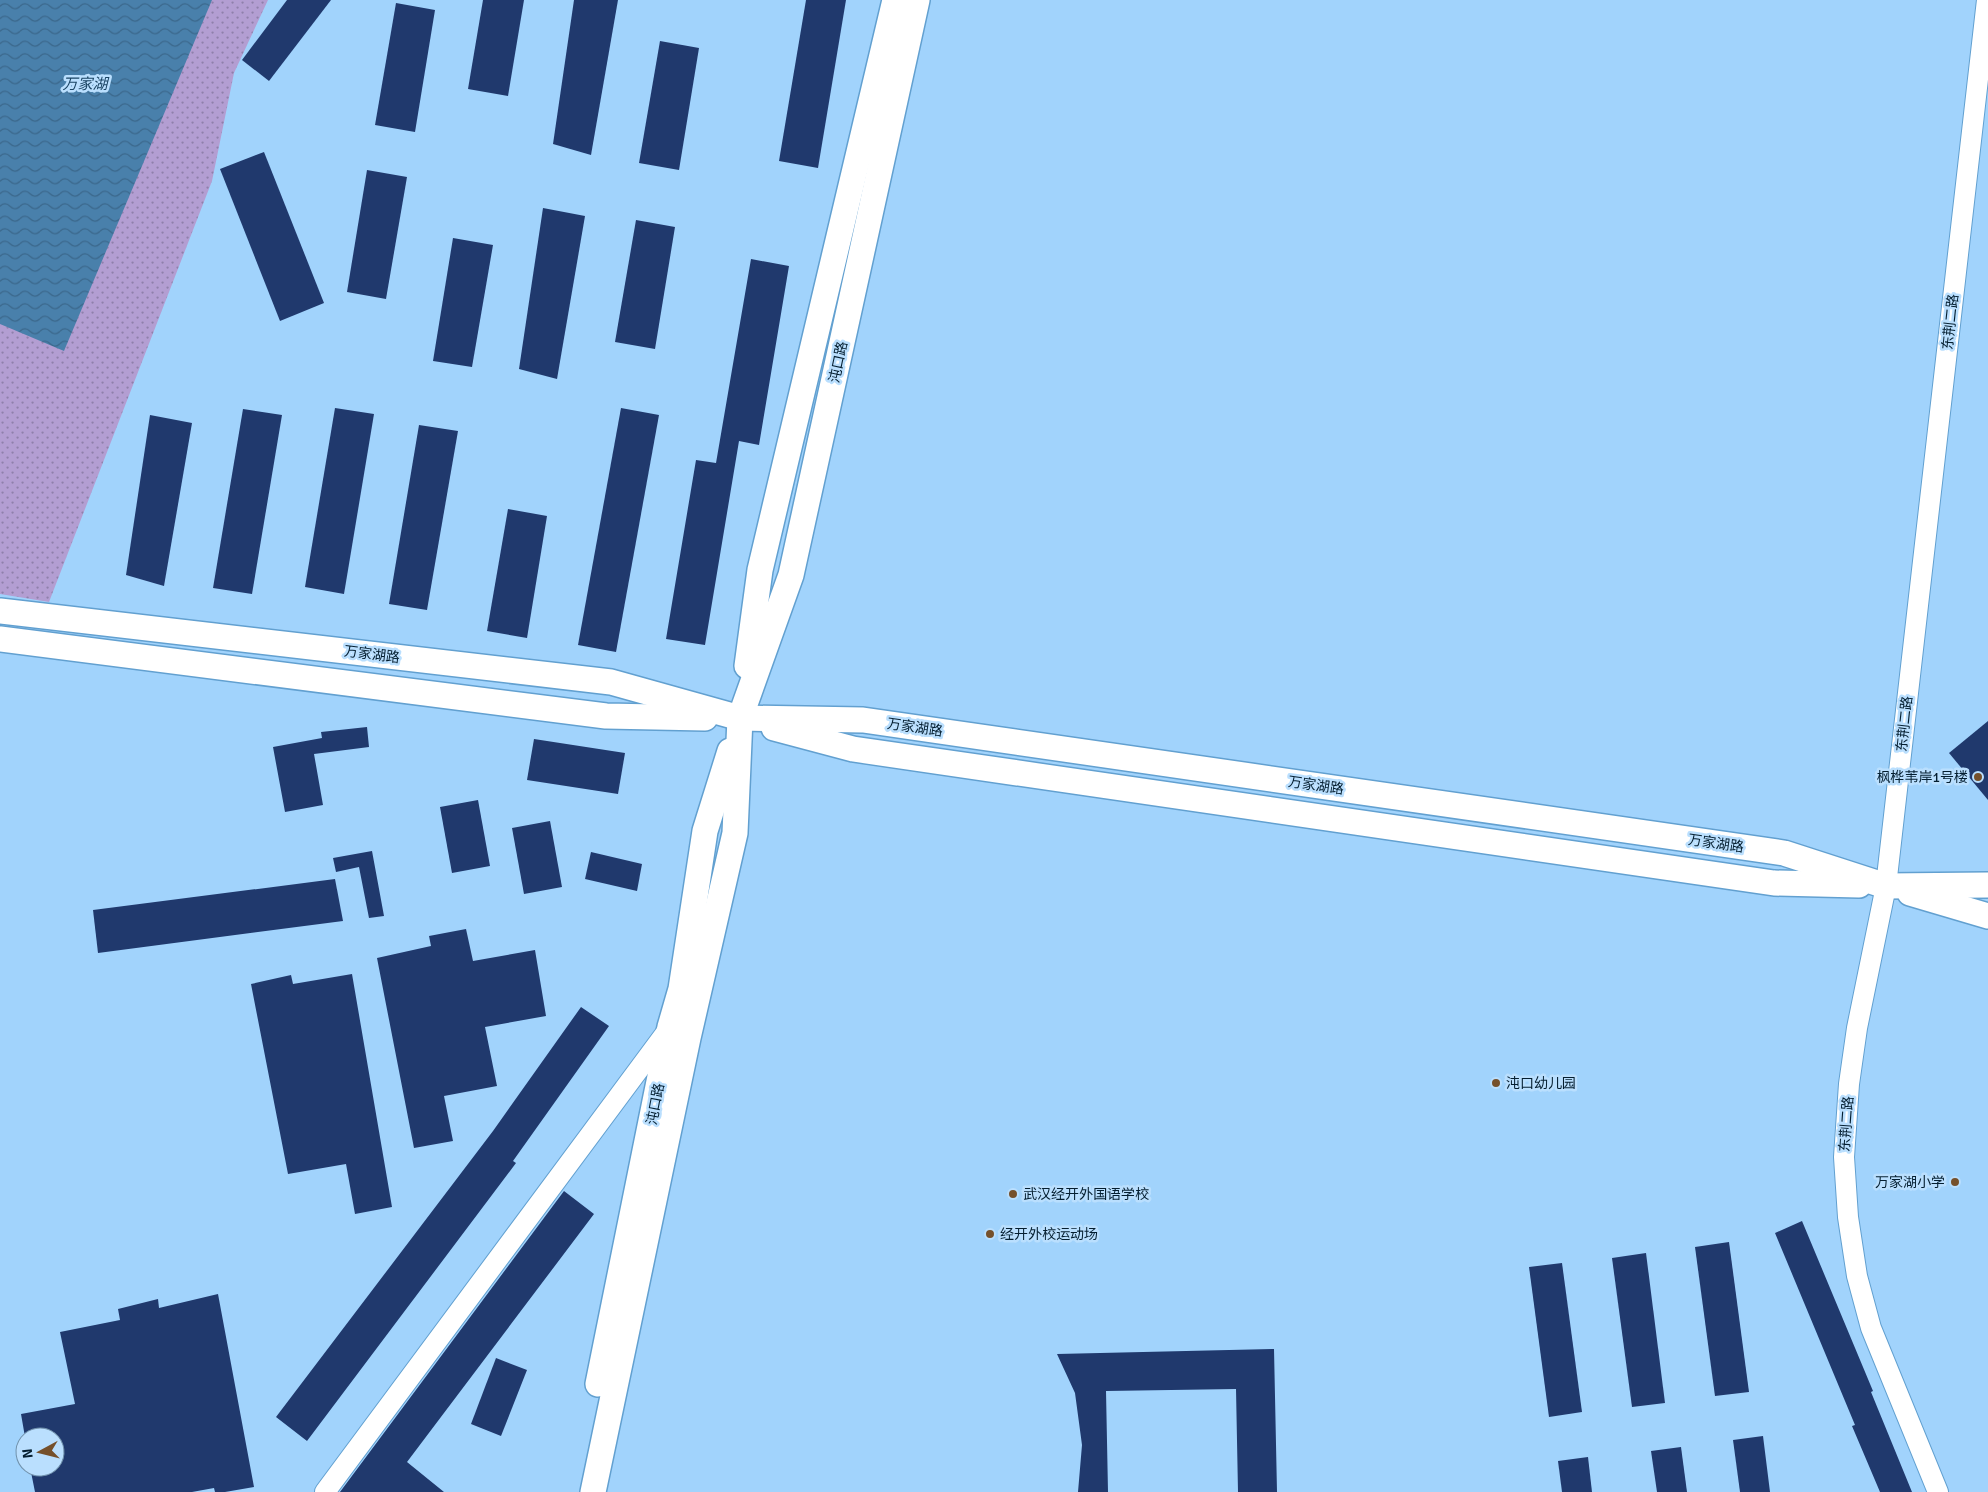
<svg xmlns="http://www.w3.org/2000/svg" width="1988" height="1492" viewBox="0 0 1988 1492" font-family="Signika,'Noto Sans SC',sans-serif">
	<style>
		.park { fill: url(#park-dots) }
		.water { fill: url(#water-waves) }
		.building { fill: #20396d }
		.lines { fill: none; stroke-linecap: round; stroke-linejoin: round }
		.minor-casing { stroke: #62a0d0; stroke-width: 22 }
		.major-casing { stroke: #62a0d0; stroke-width: 28 }
		.minor { stroke: #fff; stroke-width: 20 }
		.major { stroke: #fff; stroke-width: 25 }
		.poi-dot { fill: #75502b; stroke: #badffe; stroke-width: 2 }
		.labels { text-anchor: middle; stroke-width: 5; stroke-linejoin: round; paint-order: stroke }
		.street-label { font-size: 14px; fill: #041e30; stroke: #badffe }
		.poi-label { font-size: 14px; fill: #041e30; stroke: #badffe; text-anchor: start }
		.water-label { font-size: 15px; font-style: italic; fill: #1a4463; stroke: #badffe }
	</style>
	<defs>
		<pattern id="park-dots" width="8" height="8" patternUnits="userSpaceOnUse" patternTransform="scale(1.25)"><rect width="8" height="8" fill="#b39ed2"/><path d="M2 2h.1M6 6h.1" fill="none" stroke="#8f80ab" stroke-width="1.8" stroke-linecap="round"/></pattern>
		<pattern id="water-waves" width="16" height="10" patternUnits="userSpaceOnUse" patternTransform="scale(1.25)"><rect width="16" height="10" fill="#4980ab"/><path d="M0 5q4-4 8 0t8 0" fill="none" stroke="#3b688c"/></pattern>
	</defs>
	<rect width="100%" height="100%" fill="#a1d3fc"/>
	<!-- park -->
	<polygon class="park" points="0,0 268,0 234,73 212,181 49,602 0,594"/>
	<!-- water -->
	<polygon class="water" points="0,0 212,0 64,351 0,324"/>
	<!-- building -->
	<g class="building">
		<polygon points="287,0 331,0 269,81 242,60"/>
		<polygon points="483,0 524,0 508,96 468,89"/>
		<polygon points="574,0 618,0 591,155 553,144"/>
		<polygon points="806,0 846,0 818,168 779,161"/>
		<polygon points="396,3 435,10 415,132 375,125"/>
		<polygon points="660,41 699,48 679,170 639,163"/>
		<polygon points="264,152 324,303 280,321 220,169"/>
		<polygon points="367,170 407,177 386,299 347,292"/>
		<polygon points="543,208 585,216 557,379 519,369"/>
		<polygon points="636,220 675,227 655,349 615,342"/>
		<polygon points="453,238 493,245 472,367 433,361"/>
		<polygon points="751,259 789,266 759,445 739,441 705,645 666,639 696,460 716,463"/>
		<polygon points="335,408 374,414 344,594 305,587"/>
		<polygon points="621,408 659,415 616,652 578,645"/>
		<polygon points="243,409 282,415 252,594 213,588"/>
		<polygon points="150,415 192,423 164,586 126,575"/>
		<polygon points="419,425 458,431 427,610 389,604"/>
		<polygon points="508,509 547,516 527,638 487,631"/>
		<polygon points="1988,721 1988,800 1949,753"/>
		<polygon points="367,727 369,747 314,754 323,805 285,812 273,747 322,738 321,732"/>
		<polygon points="534,739 625,753 618,794 527,780"/>
		<polygon points="478,800 490,866 452,873 440,807"/>
		<polygon points="550,821 562,887 524,894 512,828"/>
		<polygon points="372,851 384,916 369,918 359,867 336,872 333,858"/>
		<polygon points="591,852 642,864 637,891 585,879"/>
		<polygon points="335,879 343,921 98,953 93,910"/>
		<polygon points="466,929 473,961 535,950 546,1016 485,1027 497,1086 444,1096 453,1141 414,1148 377,958 431,946 429,936"/>
		<polygon points="352,974 392,1207 355,1214 346,1164 288,1174 251,984 291,975 293,984"/>
		<polygon points="581,1007 609,1026 513,1161 516,1163 307,1441 276,1417 493,1131"/>
		<polygon points="564,1191 594,1214 407,1462 444,1492 340,1492"/>
		<polygon points="1802,1221 1873,1391 1871,1392 1912,1492 1880,1492 1852,1426 1855,1425 1775,1233"/>
		<polygon points="1729,1242 1749,1392 1715,1396 1695,1247"/>
		<polygon points="1646,1253 1665,1403 1632,1407 1612,1258"/>
		<polygon points="1562,1263 1582,1412 1549,1417 1529,1267"/>
		<polygon points="218,1294 254,1487 225,1492 215,1492 214,1488 192,1492 35,1492 30,1467 55,1467 55,1437 25,1437 21,1414 75,1404 60,1332 120,1320 118,1309 158,1299 159,1308"/>
		<polygon points="1274,1349 1277,1492 1238,1492 1236,1389 1106,1391 1108,1492 1078,1492 1082,1445 1075,1393 1057,1354"/>
		<polygon points="496,1358 527,1370 501,1436 471,1424"/>
		<polygon points="1763,1436 1770,1492 1740,1492 1733,1440"/>
		<polygon points="1681,1447 1687,1492 1657,1492 1651,1451"/>
		<polygon points="1588,1457 1592,1492 1562,1492 1558,1461"/>
	</g>
	<g class="lines">
		<!-- minor casing -->
		<g class="minor-casing">
			<g id="minor">
				<polyline points="325,1492 668,1030"/>
				<polyline points="1938,1492 1871,1328 1857,1276 1848,1217 1844,1157 1849,1084 1857,1028 1886,886 1987,0"/>
			</g>
		</g>
		<!-- major casing -->
		<g class="major-casing">
			<g id="major">
				<polyline points="0,611 611,682 740,718 863,720 1784,853 1886,886 1988,885"/>
				<polyline points="0,639 606,716 705,718"/>
				<polyline points="747,666 760,570 895,0"/>
				<polyline points="774,728 853,749 1774,883 1859,885"/>
				<polyline points="1910,893 1988,916"/>
				<polyline points="598,1384 670,1027 681,989 705,831 730,751"/>
				<polyline points="593,1492 688,1038 735,833 740,718 791,575 917,0"/>
			</g>
		</g>
		<!-- minor -->
		<use href="#minor" class="minor"/>
		<!-- major -->
		<use href="#major" class="major"/>
	</g>
	<!-- markers -->
	<g class="poi-dot">
		<circle cx="1978" cy="777" r="5"/>
		<circle cx="1496" cy="1083" r="5"/>
		<circle cx="1955" cy="1182" r="5"/>
		<circle cx="1013" cy="1194" r="5"/>
		<circle cx="990" cy="1234" r="5"/>
	</g>
	<g class="labels">
		<!-- street labels -->
		<g class="street-label">
			<text transform="translate(1950 322) rotate(-84)" y="5">东荆二路</text>
			<text transform="translate(838 362) rotate(-78)" y="5">沌口路</text>
			<text transform="translate(372 654) rotate(7)" y="5">万家湖路</text>
			<text transform="translate(1904 724) rotate(-84)" y="5">东荆二路</text>
			<text transform="translate(915 727) rotate(8)" y="5">万家湖路</text>
			<text transform="translate(1316 785) rotate(8)" y="5">万家湖路</text>
			<text transform="translate(1716 843) rotate(8)" y="5">万家湖路</text>
			<text transform="translate(655 1104) rotate(-79)" y="5">沌口路</text>
			<text transform="translate(1846 1124) rotate(-86)" y="5">东荆二路</text>
		</g>
		<!-- poi labels -->
		<g class="poi-label">
			<text x="1968" y="782" text-anchor="end">枫桦苇岸1号楼</text>
			<text x="1506" y="1088">沌口幼儿园</text>
			<text x="1945" y="1187" text-anchor="end">万家湖小学</text>
			<text x="1023" y="1199">武汉经开外国语学校</text>
			<text x="1000" y="1239">经开外校运动场</text>
		</g>
		<!-- water labels -->
		<g class="water-label">
			<text x="85" y="89">万家湖</text>
		</g>
	</g>
	<!-- north arrow -->
	<g transform="translate(40 1452) rotate(263)"><circle r="24" fill="#badffe" stroke="#7192ac"/>
	<path d="M0-4L9 19L0 12L-9 19Z" fill="#75502b"/>
	<text y="-8" font-size="14" font-weight="bold" text-anchor="middle" fill="#041e30">N</text>
	</g>
</svg>
